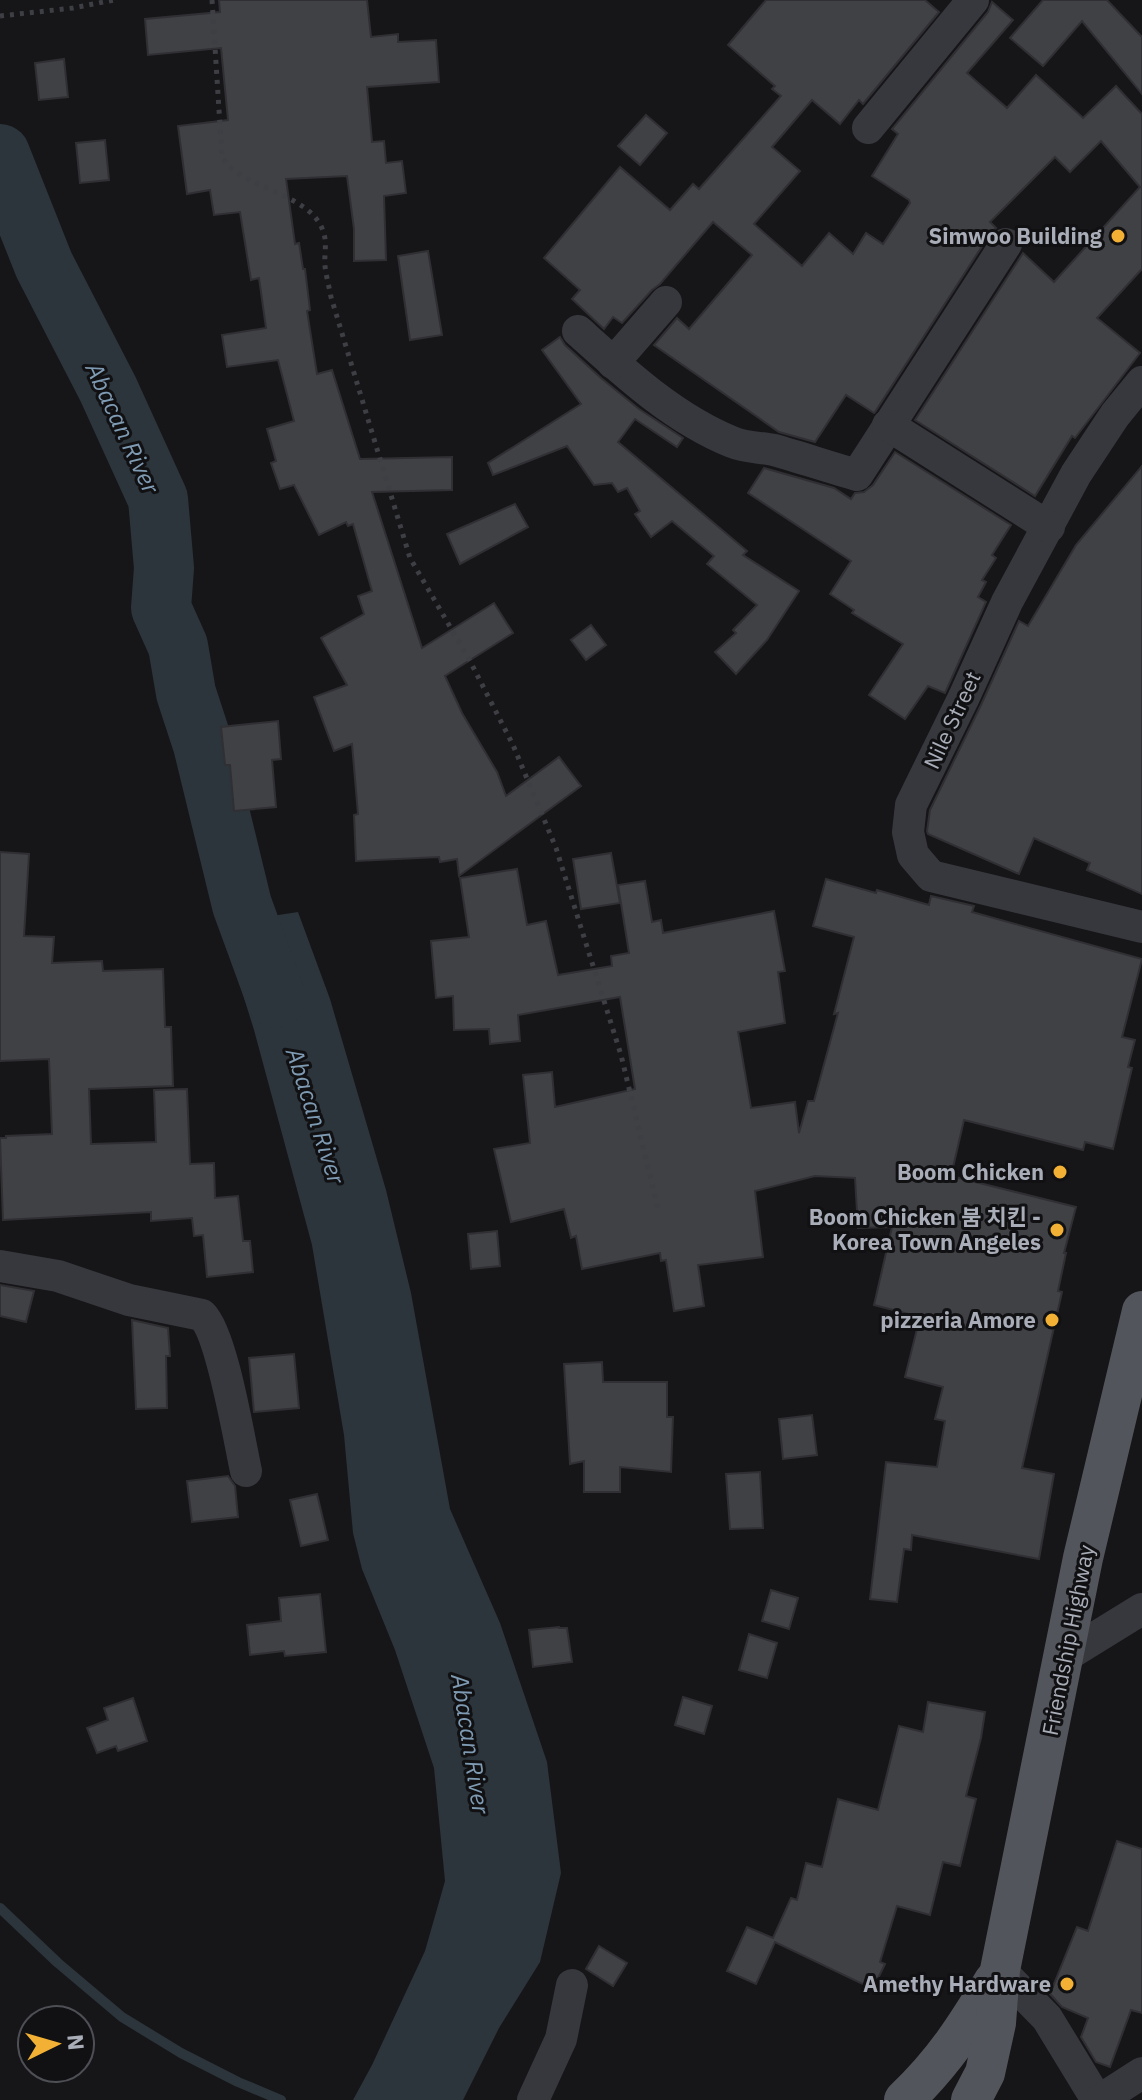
<svg xmlns="http://www.w3.org/2000/svg" width="1142" height="2100" viewBox="0 0 1142 2100" font-family="'IBM Plex Sans','Noto Sans KR',sans-serif">
	<style>
		.water { fill: #2c353c }
		.lines { fill: none; stroke-linecap: round; stroke-linejoin: round }
		.stream { stroke: #2c353c; stroke-width: 10 }
		.river { stroke: #2c353c; stroke-width: 60 }
		.building { fill: #404145; stroke: #303034; stroke-width: 2 }
		.path { stroke: #3d3f44; stroke-width: 5; stroke-dasharray: 4 6; stroke-linecap: butt }
		.minor { stroke: #37383d; stroke-width: 32 }
		.major { stroke: #53555c; stroke-width: 40 }
		.poi-dot { fill: #f2b134; stroke: #111113; stroke-width: 3 }
		.labels { text-anchor: middle; stroke-width: 6; stroke-linejoin: round; paint-order: stroke }
		.poi-label { font-size: 22px; font-weight: bold; fill: #a8adb8; stroke: #111113; text-anchor: end }
		.street-label { font-size: 22px; fill: #a8adb8; stroke: #111113 }
		.water-label { font-size: 24px; font-style: italic; fill: #7f9bb3; stroke: #111113 }
	</style>
	<rect width="100%" height="100%" fill="#161618"/>
	<!-- water -->
	<polygon class="water" points="298,912 330,999 386,1190 411,1293 450,1509 500,1623 547,1762 561,1873 540,1962 499,2028 463,2100 353,2100 372,2065 425,1951 445,1881 434,1768 395,1650 362,1569 353,1533 344,1435 312,1245 254,1030 221,924"/>
	<g class="lines">
		<!-- stream -->
		<polyline class="stream" points="0,1908 58,1963 122,2017 181,2053 238,2082 281,2100"/>
		<!-- river -->
		<polyline class="river" points="0,154 44,265 108,389 158,499 164,568 161,608 178,646 186,693 203,745 242,905 276,998"/>
	</g>
	<!-- building -->
	<g class="building">
		<polygon points="219,0 367,0 371,37 398,34 398,42 436,40 439,82 367,87 372,142 384,141 386,163 402,161 406,193 384,196 386,260 354,261 354,229 347,176 286,179 295,244 299,243 303,269 305,269 310,310 307,311 317,374 332,370 360,459 452,457 452,490 372,492 422,648 494,603 513,633 445,676 462,713 497,772 506,796 559,757 581,786 459,876 457,859 440,862 439,857 356,861 354,815 358,814 352,744 334,751 314,697 347,685 321,638 364,614 358,596 372,591 353,524 348,526 346,522 319,535 294,485 280,489 271,463 276,461 267,429 294,421 278,360 227,367 222,335 266,328 259,278 251,280 240,212 214,215 210,190 187,194 178,126 228,120 221,48 148,55 145,19 220,12"/>
		<polygon points="766,0 925,0 939,12 863,104 859,100 840,124 812,100 772,147 800,171 754,224 802,266 829,233 853,254 866,233 883,244 910,203 909,200 872,176 898,134 892,129 988,12 992,2 1013,20 967,73 1007,108 1036,75 1083,118 1116,86 1142,114 1142,269 1097,318 1140,353 1075,438 1072,436 1035,496 915,420 1023,253 1054,282 1140,187 1101,141 1070,172 1055,157 990,222 996,228 990,234 875,412 874,413 846,395 815,442 779,432 654,345 677,318 689,329 752,255 713,222 660,284 652,290 622,323 613,317 604,329 572,299 580,290 544,258 620,167 670,210 693,184 699,189 781,96 772,89 775,86 728,45"/>
		<polygon points="1043,0 1107,0 1142,37 1142,94 1082,21 1043,66 1010,38"/>
		<polygon points="64,59 68,97 39,100 35,63"/>
		<polygon points="646,115 667,133 640,165 618,146"/>
		<polygon points="105,140 109,180 80,183 76,143"/>
		<polygon points="428,251 442,335 410,340 398,256"/>
		<polygon points="560,337 565,345 601,378 639,409 683,438 677,447 635,419 618,442 747,551 743,555 799,591 767,640 736,674 715,652 736,633 733,630 757,605 707,564 714,556 672,521 651,537 635,514 640,511 627,488 618,492 612,483 594,485 567,446 493,475 488,463 581,404 542,350"/>
		<polygon points="895,452 1011,525 992,555 996,558 982,580 986,582 978,597 986,602 945,693 928,686 905,719 869,695 903,644 852,613 854,610 830,594 851,561 748,493 764,468 834,488 851,499 855,493 864,492 873,485"/>
		<polygon points="1142,466 1142,894 1087,870 1090,863 1034,838 1019,874 928,834 927,831 930,810 981,705 1019,621 1028,626 1076,545"/>
		<polygon points="515,504 528,527 460,564 447,534"/>
		<polygon points="591,625 606,645 586,660 571,640"/>
		<polygon points="278,721 281,759 272,760 276,807 234,811 230,765 225,765 221,727"/>
		<polygon points="0,852 29,854 24,936 54,937 52,963 102,961 103,971 163,969 165,1027 171,1027 173,1086 89,1089 91,1144 156,1142 154,1090 187,1089 190,1164 214,1163 215,1198 238,1196 243,1241 250,1241 253,1272 207,1277 203,1235 194,1236 192,1218 151,1221 151,1212 3,1220 0,1138 6,1138 6,1136 52,1134 49,1059 0,1061"/>
		<polygon points="611,853 620,903 581,909 573,859"/>
		<polygon points="517,869 527,925 546,921 558,975 612,966 611,956 629,953 618,885 645,881 652,922 661,920 663,933 774,911 785,971 778,972 785,1023 738,1032 751,1108 795,1102 799,1133 808,1101 814,1101 838,1013 834,1014 854,937 813,926 826,879 876,893 877,890 929,905 931,896 974,906 972,912 1142,959 1122,1037 1135,1040 1128,1067 1132,1068 1113,1149 1085,1142 1083,1150 964,1120 951,1176 1076,1207 1064,1253 1066,1253 1058,1291 1062,1292 1022,1468 1054,1474 1039,1559 912,1535 911,1550 904,1549 897,1602 870,1599 886,1462 937,1467 945,1421 935,1419 943,1387 905,1377 920,1317 874,1305 892,1227 858,1228 855,1178 815,1176 755,1191 763,1257 698,1265 704,1306 674,1311 666,1260 661,1261 660,1253 582,1269 576,1236 571,1238 564,1209 511,1222 494,1149 530,1143 523,1075 552,1072 555,1107 635,1089 620,997 518,1015 520,1041 490,1044 489,1029 454,1030 453,996 436,998 431,941 469,937 460,878"/>
		<polygon points="497,1231 500,1266 471,1269 468,1234"/>
		<polygon points="0,1285 34,1291 26,1322 0,1316"/>
		<polygon points="132,1320 168,1328 170,1356 166,1356 167,1408 136,1409"/>
		<polygon points="294,1354 299,1408 254,1412 249,1358"/>
		<polygon points="602,1362 603,1382 667,1382 667,1417 673,1417 671,1472 620,1467 620,1492 584,1492 584,1461 570,1464 564,1364"/>
		<polygon points="812,1415 817,1455 783,1459 779,1419"/>
		<polygon points="760,1472 763,1528 730,1529 726,1474"/>
		<polygon points="228,1476 235,1486 238,1517 192,1522 187,1481"/>
		<polygon points="317,1494 328,1540 301,1546 290,1500"/>
		<polygon points="771,1590 798,1598 789,1629 762,1621"/>
		<polygon points="320,1594 326,1652 285,1656 284,1651 250,1655 247,1625 281,1621 279,1598"/>
		<polygon points="559,1627 559,1628 567,1628 572,1662 533,1667 529,1630"/>
		<polygon points="749,1634 777,1643 767,1678 739,1670"/>
		<polygon points="683,1697 712,1706 704,1734 675,1725"/>
		<polygon points="133,1698 147,1741 118,1751 116,1746 97,1753 87,1728 108,1720 104,1708"/>
		<polygon points="928,1702 985,1712 981,1738 966,1796 976,1799 960,1866 943,1862 930,1915 897,1906 880,1962 885,1964 873,1989 775,1942 756,1984 727,1971 747,1927 773,1938 791,1898 797,1900 806,1863 822,1867 838,1799 878,1810 899,1726 923,1732"/>
		<polygon points="1117,1841 1142,1849 1142,2013 1131,2010 1110,2067 1096,2062 1081,2037 1088,2018 1062,2007 1050,1994 1077,1927 1088,1931"/>
		<polygon points="599,1946 627,1963 613,1986 586,1969"/>
	</g>
	<g class="lines">
		<!-- path -->
		<g class="path">
			<path d="M 212,0 L 222,157 C 241,190 313,192 324,234 C 327,244 324,256 325,266 C 326,276 329,286 331,297 L 410,558 L 470,661 L 513,745 L 556,848 L 621,1055 L 659,1213"/>
			<polyline points="0,16 73,8 114,0"/>
		</g>
		<!-- minor -->
		<g class="minor">
			<polyline points="868,128 973,0"/>
			<path d="M 578,331 C 625,373 673,418 732,442 C 746,448 760,447 774,450 C 802,458 829,467 857,475 L 1006,244"/>
			<polyline points="613,363 666,302"/>
			<polyline points="1142,382 1115,415 1076,474 1007,602 964,697 911,805 908,832 913,855 931,876 1142,927"/>
			<polyline points="888,425 1049,527"/>
			<path d="M 0,1266 L 58,1276 L 129,1300 L 202,1315 C 222,1334 239,1439 246,1471"/>
			<polyline points="1064,1657 1142,1609"/>
			<polyline points="1000,1970 1047,2018 1097,2100"/>
			<polyline points="533,2100 561,2039 572,1985"/>
			<polyline points="1100,2100 1142,2073"/>
		</g>
		<!-- major -->
		<g class="major">
			<path d="M 904,2100 C 944,2062 966,2027 994,1981"/>
			<polyline points="971,2100 985,2073 996,2023 1000,1970 1083,1558 1142,1311"/>
		</g>
	</g>
	<!-- markers -->
	<g class="poi-dot">
		<circle cx="1118" cy="236" r="8"/>
		<circle cx="1060" cy="1172" r="8"/>
		<circle cx="1057" cy="1230" r="8"/>
		<circle cx="1052" cy="1320" r="8"/>
		<circle cx="1067" cy="1984" r="8"/>
	</g>
	<g class="labels">
		<!-- poi labels -->
		<g class="poi-label">
			<text x="1102" y="244">Simwoo Building</text>
			<text x="1044" y="1180">Boom Chicken</text>
			<text x="1041" y="1225">Boom Chicken 붐 치킨 -<tspan x="1041" dy="25">Korea Town Angeles</tspan></text>
			<text x="1036" y="1328">pizzeria Amore</text>
			<text x="1051" y="1992">Amethy Hardware</text>
		</g>
		<!-- street labels -->
		<g class="street-label">
			<text transform="translate(952 720) rotate(-65)" y="8">Nile Street</text>
			<text transform="translate(1068 1640) rotate(-79)" y="8">Friendship Highway</text>
		</g>
		<!-- water labels -->
		<g class="water-label">
			<text transform="translate(122 428) rotate(65)" y="8">Abacan River</text>
			<text transform="translate(315 1116) rotate(72)" y="8">Abacan River</text>
			<text transform="translate(470 1744) rotate(81)" y="8">Abacan River</text>
		</g>
	</g>
	<!-- north arrow -->
	<g transform="translate(56 2044) rotate(85)"><circle r="38" fill="#111113" stroke="#4d4f55" stroke-width="2"/>
	<path d="M0-6L14 30L0 20L-14 30Z" fill="#f2b134"/>
	<text y="-12" font-size="22" font-weight="bold" text-anchor="middle" fill="#a8adb8">N</text>
	</g>
</svg>
